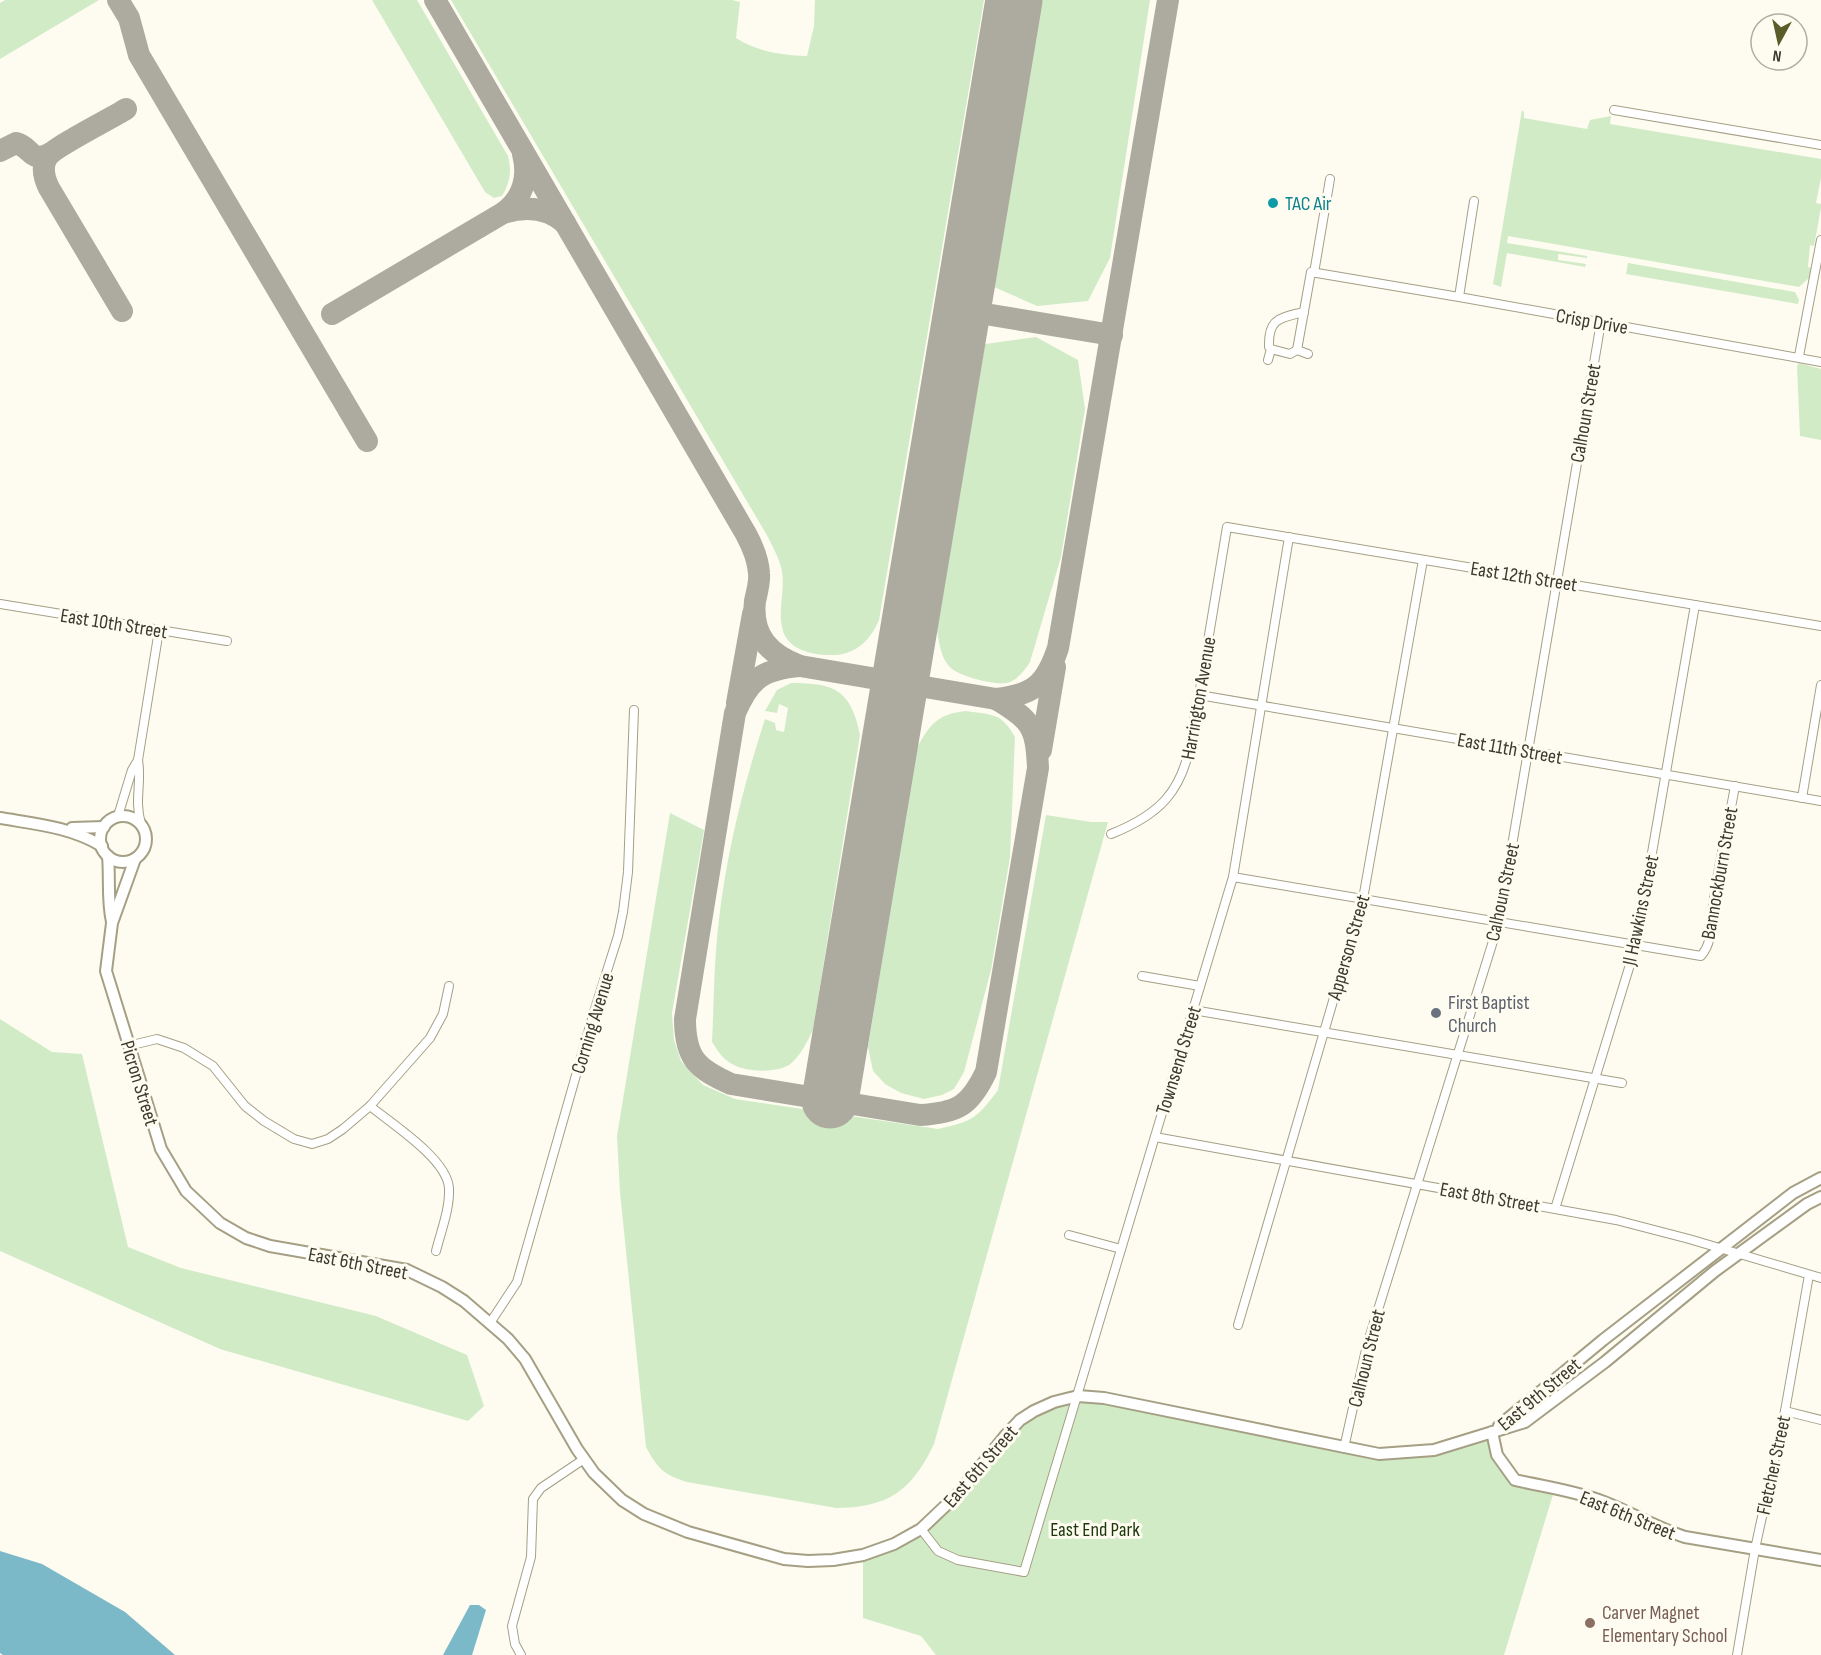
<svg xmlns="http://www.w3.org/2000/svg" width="1821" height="1655" viewBox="0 0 1821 1655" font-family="'Sofia Sans Condensed',sans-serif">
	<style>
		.green { fill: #d2ebc7 }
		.water { fill: #7bb9c8 }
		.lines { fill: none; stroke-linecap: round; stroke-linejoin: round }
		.taxiway { stroke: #adab9f; stroke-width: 22 }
		.runway { stroke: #adab9f; stroke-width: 57 }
		.street-casing { stroke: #a59f84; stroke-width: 10 }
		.secondary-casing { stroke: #a59f84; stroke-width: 14 }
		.street { stroke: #fff; stroke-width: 8 }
		.secondary { stroke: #fff; stroke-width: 10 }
		.culture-dot { fill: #0f9aa8; stroke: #fefcf0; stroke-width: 2 }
		.worship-dot { fill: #6b7280; stroke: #fefcf0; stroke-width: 2 }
		.education-dot { fill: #8d6e63; stroke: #fefcf0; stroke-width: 2 }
		.labels { text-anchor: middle; stroke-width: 6; stroke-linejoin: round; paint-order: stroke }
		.culture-label { font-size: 20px; fill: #0d838f; stroke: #fefcf0; text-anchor: start }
		.street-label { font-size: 20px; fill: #3c3a2e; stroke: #fefcf0 }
		.worship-label { font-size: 20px; fill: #5b616d; stroke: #fefcf0; text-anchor: start }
		.park-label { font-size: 20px; fill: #1c370a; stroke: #fefcf0 }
		.education-label { font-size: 20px; fill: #785e54; stroke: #fefcf0; text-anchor: start }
	</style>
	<rect width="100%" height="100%" fill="#fefcf0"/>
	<!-- green -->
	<g class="green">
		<polygon points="5,0 99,0 0,59 0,3"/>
		<path d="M 372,0 L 417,0 L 508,156 C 512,171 510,182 502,196 L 494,198 L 485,192 Z"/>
		<path d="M 451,0 L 732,0 L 740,2 L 736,38 C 758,52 782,55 807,56 L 814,26 L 815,0 L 984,0 L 879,620 C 871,639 857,654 835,655 C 815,656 786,651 782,627 C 778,609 785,590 782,572 C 780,559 773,548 768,537 Z"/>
		<polygon points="1042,0 1150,0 1110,258 1088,301 1037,306 994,287"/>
		<polygon points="1522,110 1524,112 1524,118 1587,129 1590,120 1611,116 1610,124 1821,159 1821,178 1816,203 1821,204 1821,208 1814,246 1810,245 1808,267 1811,268 1809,278 1799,287 1508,236 1507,243 1587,256 1587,258 1558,254 1558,260 1586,264 1585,267 1507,253 1501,287 1493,284"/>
		<polygon points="1628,263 1795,292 1799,300 1798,304 1626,274"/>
		<path d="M 1036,337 L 1078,360 L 1085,409 L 1061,557 L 1030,662 C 1025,670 1016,682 1006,683 C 993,685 963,677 952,669 C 941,660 939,643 937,630 L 985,344 Z"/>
		<polygon points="1799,363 1821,369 1821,440 1800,436 1797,366"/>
		<path d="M 791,683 C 835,683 851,690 860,735 L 813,1030 C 807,1042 800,1057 789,1065 C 776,1073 747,1072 734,1065 C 723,1060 718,1051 712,1042 C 714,1001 714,959 719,919 C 727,850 744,784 765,719 L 775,723 L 776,730 L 784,732 L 788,708 L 779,704 L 777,713 L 765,711 L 777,690 Z"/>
		<path d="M 966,711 C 992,715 1001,712 1015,737 L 1010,857 L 991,970 L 964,1072 L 954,1089 L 942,1095 L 924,1099 L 901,1093 L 885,1084 L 873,1071 L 868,1047 L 916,750 C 929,725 937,714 966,711 Z"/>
		<path d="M 670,813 L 704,830 L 672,1013 L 674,1040 L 681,1061 L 703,1085 L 735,1099 L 938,1129 C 973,1121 976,1119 998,1090 L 1046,815 L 1091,822 L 1108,822 L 934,1444 C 912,1491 887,1508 836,1508 L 687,1482 C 664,1475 657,1468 646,1447 L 620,1192 L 617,1136 Z"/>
		<polygon points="0,1019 52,1052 82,1054 128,1247 181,1268 376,1316 467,1355 484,1406 468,1421 220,1349 0,1251"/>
		<polygon points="1078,1396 1401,1453 1492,1432 1515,1480 1555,1488 1504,1655 936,1655 921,1636 863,1618 863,1555 921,1529 1020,1420"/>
	</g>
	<!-- water -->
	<g class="water">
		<polygon points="0,1551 42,1564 125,1612 175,1655 3,1655 0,1653"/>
		<polygon points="470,1605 479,1605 486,1610 472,1655 443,1655"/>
	</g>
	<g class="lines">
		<!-- taxiway -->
		<g class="taxiway">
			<polyline points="118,0 129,18 139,55 367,441"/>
			<path d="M 435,0 L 746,534 C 753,547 758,559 759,573 C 760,582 757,592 755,601 C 751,636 770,655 800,666 L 996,699 C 1034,695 1046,684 1058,648 L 1168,0"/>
			<path d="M 0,151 L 16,143 C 32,147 30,164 51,153"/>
			<path d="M 503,213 C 523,199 529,177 523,154"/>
			<polyline points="961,310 1112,335"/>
			<path d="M 122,311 L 49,188 C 44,178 41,166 48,156 C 56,146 112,118 126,109"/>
			<path d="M 332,314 L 503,213 C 525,206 547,207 565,223"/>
			<path d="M 800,666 C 763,669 750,678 735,713 L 685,1019 C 685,1058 697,1069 731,1084 L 920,1115 C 957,1113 970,1106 986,1072 L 1038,768 C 1036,727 1032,720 996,699"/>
			<polyline points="737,703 753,614"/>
			<polyline points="1041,750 1055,667"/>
		</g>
		<!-- runway -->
		<polyline class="runway" points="830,1100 1014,0"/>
		<!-- street casing -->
		<g class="street-casing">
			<g id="street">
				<polyline points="1614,110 1821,145"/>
				<polyline points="1474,201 1459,297 1821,362"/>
				<polyline points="1314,273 1330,179"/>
				<polyline points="1271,349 1290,354 1297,350 1308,354"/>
				<polyline points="1297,350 1311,272 1459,297"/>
				<polyline points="1799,356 1821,240"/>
				<path d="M 1268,360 L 1271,349 L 1269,347 C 1268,318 1280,318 1304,312"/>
				<polyline points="0,604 227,641"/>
				<polyline points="1199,695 1821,801"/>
				<path d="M 138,760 C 142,783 134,799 141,824"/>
				<polyline points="1802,798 1821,685"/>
				<polyline points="118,816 132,770 138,760 159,630"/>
				<path d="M 1111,834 C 1159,815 1182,792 1191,741 C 1194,726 1194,710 1199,695 L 1227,527 L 1821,626"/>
				<path d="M 1233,877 L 1701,956 C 1713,942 1711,923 1713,906 C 1718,866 1728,826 1735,786"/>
				<polyline points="1142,976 1200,986"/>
				<polyline points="1193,1010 1622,1083"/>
				<polyline points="128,1046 157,1039 184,1048 213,1066 245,1106 264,1121 294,1139 312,1144 328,1139 343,1129 370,1106 430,1038 443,1014 449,986"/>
				<path d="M 370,1106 C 392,1124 447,1159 449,1188 C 450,1209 441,1231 436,1251"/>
				<polyline points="1155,1137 1616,1220 1689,1239 1821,1278"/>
				<polyline points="1555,1209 1636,945 1695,605"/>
				<polyline points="1069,1235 1121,1249"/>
				<polyline points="490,1323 517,1282 594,1012 618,936 623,912 628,872 634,710"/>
				<polyline points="1238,1325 1363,899 1423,560"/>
				<polyline points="1785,1411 1821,1420"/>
				<polyline points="1344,1448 1367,1345 1499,922 1601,322"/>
				<polyline points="921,1529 938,1551 958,1560 1024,1572 1233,877 1289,537"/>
				<polyline points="521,1655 515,1644 512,1626 531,1557 533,1499 541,1488 584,1459"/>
				<polyline points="1737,1655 1755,1549 1785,1411 1809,1275"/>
			</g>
		</g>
		<!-- secondary casing -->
		<g class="secondary-casing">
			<g id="secondary">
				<circle cx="123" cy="839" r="23"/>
				<path d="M 0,818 C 35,824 71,827 102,846"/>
				<polyline points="72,828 104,827"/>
				<path d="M 108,856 C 110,878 107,900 112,922"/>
				<polyline points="135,859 112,923 106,971 161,1149 186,1191 220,1223 246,1238 270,1246 407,1270 442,1287 464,1301 508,1339 525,1359 577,1449 594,1473 622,1500 644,1514 688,1532 784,1559 808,1561 833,1560 863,1555 894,1544 921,1529 959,1493 1006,1435 1020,1420 1034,1411 1054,1402 1078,1396 1104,1398 1379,1454 1434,1450 1525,1422 1605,1362 1715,1271 1807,1204 1821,1197"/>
				<polyline points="1499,1426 1603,1340 1793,1193 1821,1178"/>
				<path d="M 1492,1432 L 1497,1455 L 1515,1480 C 1545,1487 1576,1491 1604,1502 C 1632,1513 1657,1528 1685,1537 L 1821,1560"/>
			</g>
		</g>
		<!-- street -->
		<use href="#street" class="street"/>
		<!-- secondary -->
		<use href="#secondary" class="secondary"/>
	</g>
	<!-- markers -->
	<circle class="culture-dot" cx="1273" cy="203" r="6"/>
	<circle class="worship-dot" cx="1436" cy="1013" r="6"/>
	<circle class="education-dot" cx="1590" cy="1623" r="6"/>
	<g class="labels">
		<!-- culture labels -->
		<g class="culture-label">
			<text x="1285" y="210">TAC Air</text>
		</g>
		<!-- street labels -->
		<g class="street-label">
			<text transform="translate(1592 321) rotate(10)" y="7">Crisp Drive</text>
			<text transform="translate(1585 413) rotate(-80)" y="7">Calhoun Street</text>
			<text transform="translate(1524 576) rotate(9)" y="7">East 12th Street</text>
			<text transform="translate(114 623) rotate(9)" y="7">East 10th Street</text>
			<text transform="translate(1198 698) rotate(-80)" y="7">Harrington Avenue</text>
			<text transform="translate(1510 748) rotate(10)" y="7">East 11th Street</text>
			<text transform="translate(1719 873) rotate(-80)" y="7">Bannockburn Street</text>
			<text transform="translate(1502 892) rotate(-78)" y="7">Calhoun Street</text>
			<text transform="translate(1640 910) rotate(-78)" y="7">Jl Hawkins Street</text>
			<text transform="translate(1348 947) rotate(-74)" y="7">Apperson Street</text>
			<text transform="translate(592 1023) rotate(-73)" y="7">Corning Avenue</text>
			<text transform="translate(1178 1060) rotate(-73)" y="7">Townsend Street</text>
			<text transform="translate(140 1083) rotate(73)" y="7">Picron Street</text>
			<text transform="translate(1490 1197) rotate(10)" y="7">East 8th Street</text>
			<text transform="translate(358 1263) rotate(11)" y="7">East 6th Street</text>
			<text transform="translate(1366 1358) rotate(-76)" y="7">Calhoun Street</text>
			<text transform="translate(1539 1394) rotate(-40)" y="7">East 9th Street</text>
			<text transform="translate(1773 1465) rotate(-78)" y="7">Fletcher Street</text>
			<text transform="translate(980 1466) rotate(-49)" y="7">East 6th Street</text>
			<text transform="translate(1628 1515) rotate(22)" y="7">East 6th Street</text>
		</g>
		<!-- worship labels -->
		<g class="worship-label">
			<text x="1448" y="1009">First Baptist<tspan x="1448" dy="23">Church</tspan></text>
		</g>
		<!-- park labels -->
		<g class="park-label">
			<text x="1095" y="1536">East End Park</text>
		</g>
		<!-- education labels -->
		<g class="education-label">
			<text x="1602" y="1619">Carver Magnet<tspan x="1602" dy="23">Elementary School</tspan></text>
		</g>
	</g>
	<!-- north arrow -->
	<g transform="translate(1779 42) rotate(188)"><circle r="28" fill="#fefcf0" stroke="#b0aea2" stroke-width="1.5"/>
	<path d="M0-4.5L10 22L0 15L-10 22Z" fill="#5a5d2a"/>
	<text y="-9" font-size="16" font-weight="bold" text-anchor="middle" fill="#3c3a2e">N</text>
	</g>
</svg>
